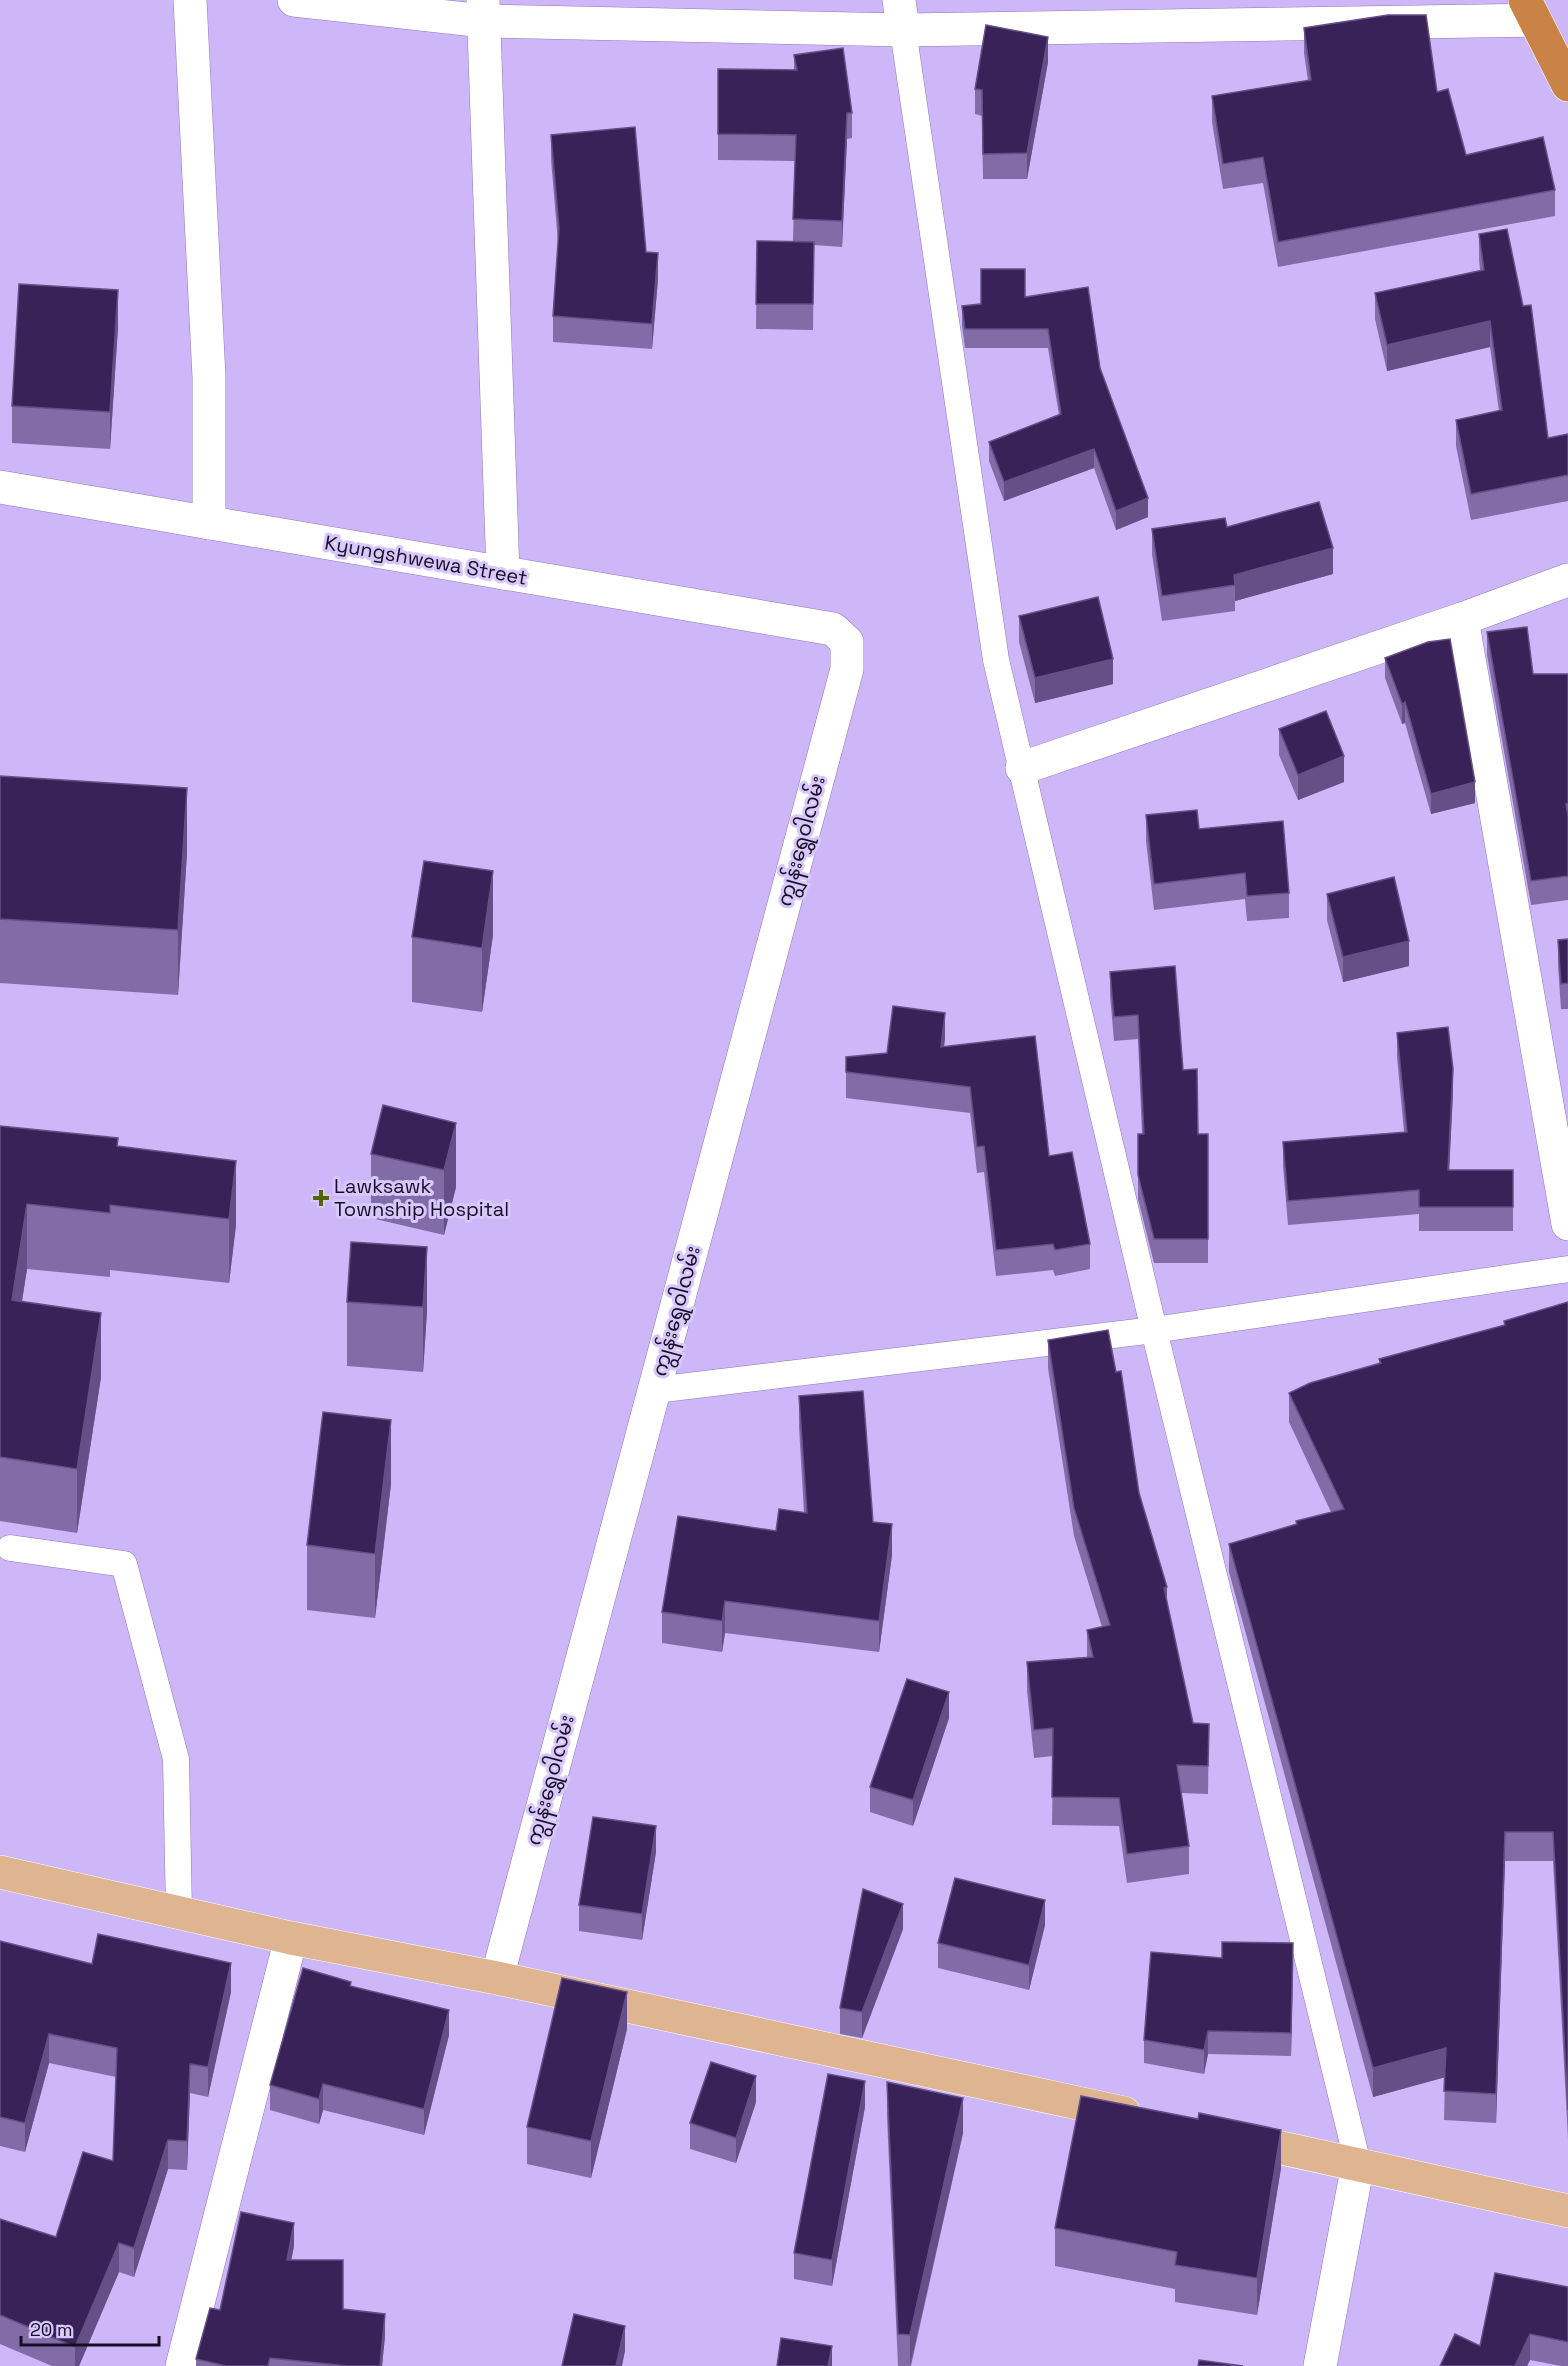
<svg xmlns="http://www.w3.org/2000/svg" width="1568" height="2366" viewBox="0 0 1568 2366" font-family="'Space Grotesk','Noto Sans Myanmar',sans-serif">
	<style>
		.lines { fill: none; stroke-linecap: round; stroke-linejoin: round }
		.lane-casing { stroke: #8d79b5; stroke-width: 27 }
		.street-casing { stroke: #8d79b5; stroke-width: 34 }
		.primary-casing { stroke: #fff; stroke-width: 34 }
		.highway-casing { stroke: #fff; stroke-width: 34 }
		.lane { stroke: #fff; stroke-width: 26 }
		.street { stroke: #fff; stroke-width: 33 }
		.primary { stroke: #dfb591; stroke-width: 33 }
		.highway { stroke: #ca8347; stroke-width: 33 }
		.wall { fill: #826ca8 }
		.shaded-wall { fill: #654f87 }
		.building { fill: #382257; stroke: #654f87; stroke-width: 1.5 }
		.poi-dot { fill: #546308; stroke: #d8c7fb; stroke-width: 2 }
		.labels { text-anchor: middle; stroke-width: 6; stroke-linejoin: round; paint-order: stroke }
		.street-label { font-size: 20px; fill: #160e24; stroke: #d8c7fb }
		.poi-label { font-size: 20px; fill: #160e24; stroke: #d8c7fb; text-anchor: start }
	</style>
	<rect width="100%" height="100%" fill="#cdb7f8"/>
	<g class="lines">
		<!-- lane casing -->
		<g class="lane-casing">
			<g id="lane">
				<polyline points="903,30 996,660 1154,1330 1358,2164"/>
				<polyline points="655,1390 1154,1330 1568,1269"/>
				<polyline points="10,1548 124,1564 176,1759 179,1912"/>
			</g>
		</g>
		<!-- street casing -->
		<g class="street-casing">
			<g id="street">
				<polyline points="190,0 209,377 209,523"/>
				<polyline points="294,0 484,21 903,30 1535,20"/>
				<polyline points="483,0 503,573"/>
				<polyline points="899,0 903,30"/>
				<polyline points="0,487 833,629 847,642 847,669 497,1978"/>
				<polyline points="1462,619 1568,1224"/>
				<polyline points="1022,768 1462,619 1568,580"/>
				<polyline points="182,2366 291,1938"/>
				<polyline points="1320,2366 1358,2164"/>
			</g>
		</g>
		<!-- primary casing -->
		<g class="primary-casing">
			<g id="primary">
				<polyline points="0,1872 291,1938 497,1978 1124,2113"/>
				<polyline points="1236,2138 1568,2211"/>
			</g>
		</g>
		<!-- highway casing -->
		<g class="highway-casing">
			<polyline id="highway" points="1525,0 1568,85"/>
		</g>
		<!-- lane -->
		<use href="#lane" class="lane"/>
		<!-- street -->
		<use href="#street" class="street"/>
		<!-- primary -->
		<use href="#primary" class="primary"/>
		<!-- highway -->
		<use href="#highway" class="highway"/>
	</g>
	<!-- wall -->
	<g class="wall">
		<polygon points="1304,28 1437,92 1466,155 1555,190 1555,216 1278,267 1263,183 1223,189 1212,122 1212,96 1308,81 1304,53"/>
		<polygon points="794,55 852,113 852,138 847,139 842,247 814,245 813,330 756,329 757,241 793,241 795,161 718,160 718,69 794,70"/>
		<polygon points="1048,62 1027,179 983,179 982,116 975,114 975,89"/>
		<polygon points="551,135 646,252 658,279 652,349 553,342 553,316 558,243 551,160"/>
		<polygon points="1479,234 1548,438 1568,434 1568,501 1471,520 1456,446 1456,420 1499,411 1490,347 1387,371 1375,319 1375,293 1480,270 1479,259"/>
		<polygon points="1025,297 1100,368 1148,517 1116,530 1094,468 1004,501 989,461 989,442 1059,415 1048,348 965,348 962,326 962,306"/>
		<polygon points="118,327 110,449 12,443 12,406"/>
		<polygon points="1152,529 1333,574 1235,601 1235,611 1162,621 1152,554"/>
		<polygon points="1019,616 1113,684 1035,703 1019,642"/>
		<polygon points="1487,632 1533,674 1568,674 1568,900 1531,905 1487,655"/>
		<polygon points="1385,658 1475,803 1431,814 1405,723 1402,724 1385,678"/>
		<polygon points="1279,729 1344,782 1298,800 1279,755"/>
		<polygon points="0,776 187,852 178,995 0,983"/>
		<polygon points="1146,815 1199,829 1289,893 1289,918 1247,921 1245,899 1154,910 1146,841"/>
		<polygon points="1327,894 1409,966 1343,982 1327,920"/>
		<polygon points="493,935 482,1012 412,1002 412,937"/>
		<polygon points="1568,939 1568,1009 1561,1009 1558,966 1558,940"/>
		<polygon points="1110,972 1183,1070 1198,1134 1208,1134 1208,1263 1154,1263 1138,1199 1138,1134 1142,1134 1138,1039 1114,1041 1110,995"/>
		<polygon points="1397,1033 1453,1093 1449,1170 1513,1170 1513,1231 1419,1231 1419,1214 1288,1225 1283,1166 1283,1142 1404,1132 1397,1057"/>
		<polygon points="945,1038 944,1046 1049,1156 1090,1244 1090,1269 1055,1276 1053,1270 996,1276 984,1172 977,1173 970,1113 846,1098 846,1057 887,1053"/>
		<polygon points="456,1123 456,1187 444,1235 371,1218 371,1154"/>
		<polygon points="0,1126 118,1146 236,1161 236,1225 229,1283 110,1270 110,1277 27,1269 22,1301 101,1377 77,1533 0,1521"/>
		<polygon points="427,1247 427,1311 423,1372 347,1366 347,1302"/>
		<polygon points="1568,1302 1568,2139 1553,1861 1505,1861 1496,2123 1444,2120 1445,2077 1373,2097 1229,1572 1229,1544 1296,1525 1296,1521 1331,1512 1289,1422 1289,1393 1379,1363 1379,1359 1504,1325 1504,1321"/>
		<polygon points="1048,1340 1139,1493 1167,1602 1193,1723 1209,1724 1208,1794 1181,1793 1189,1846 1189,1874 1127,1883 1119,1826 1052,1825 1053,1756 1034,1758 1027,1691 1027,1662 1087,1657 1087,1630 1102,1627 1074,1536 1048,1368"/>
		<polygon points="799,1396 892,1555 879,1652 725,1633 722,1652 662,1643 662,1612 776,1531 804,1513 799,1427"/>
		<polygon points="391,1484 375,1618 307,1610 307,1545"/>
		<polygon points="949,1718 913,1826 870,1812 870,1787"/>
		<polygon points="656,1852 642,1940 579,1931 579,1905"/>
		<polygon points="1045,1925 1029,1990 938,1968 938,1943"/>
		<polygon points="903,1929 862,2038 840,2034 840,2008"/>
		<polygon points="0,1941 92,1964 231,1992 208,2097 190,2093 187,2170 168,2169 134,2277 119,2272 79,2366 52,2366 0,2344 0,2219 56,2237 113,2161 116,2077 49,2063 25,2152 0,2146"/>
		<polygon points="1293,1967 1291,2056 1208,2054 1204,2074 1144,2063 1144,2040"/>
		<polygon points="351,1986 449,2035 424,2135 323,2110 319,2124 270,2110 270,2085"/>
		<polygon points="627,2029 591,2178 527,2164 527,2127"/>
		<polygon points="887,2082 963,2133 911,2366 898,2366 887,2117"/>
		<polygon points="756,2102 736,2163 690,2149 690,2123"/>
		<polygon points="865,2107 832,2286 794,2279 794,2253"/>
		<polygon points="1281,2168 1257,2315 1175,2302 1175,2289 1055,2266 1055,2228"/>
		<polygon points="294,2246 291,2260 343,2309 385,2336 382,2366 196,2366 196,2359 220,2310"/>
		<polygon points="1568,2287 1568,2366 1561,2366 1530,2360 1527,2366 1440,2366 1480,2346"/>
	</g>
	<!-- shaded-wall -->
	<g class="shaded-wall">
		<polygon points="1048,37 1048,62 1027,179 1027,153"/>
		<polygon points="847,113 847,139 842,247 842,221"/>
		<polygon points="658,253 658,279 652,349 652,324"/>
		<polygon points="118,290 118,327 110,449 110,412"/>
		<polygon points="1490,321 1490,347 1387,371 1387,345"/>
		<polygon points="1094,449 1094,468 1004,501 1004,482"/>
		<polygon points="1148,498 1148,517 1116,530 1116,511"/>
		<polygon points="1333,548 1333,574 1235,601 1235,585 1234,575"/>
		<polygon points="1113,659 1113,684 1035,703 1035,678"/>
		<polygon points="1405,702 1405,723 1402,724 1402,704"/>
		<polygon points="1344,756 1344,782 1298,800 1298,775"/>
		<polygon points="1475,782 1475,803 1431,814 1431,794"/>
		<polygon points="187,788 187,852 178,995 178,930"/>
		<polygon points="493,871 493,935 482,1012 482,948"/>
		<polygon points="1409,941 1409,966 1343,982 1343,957"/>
		<polygon points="945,1013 945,1038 941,1072 941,1047"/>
		<polygon points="1453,1069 1453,1093 1448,1194 1448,1170"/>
		<polygon points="456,1123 456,1187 444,1235 444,1170"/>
		<polygon points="236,1161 236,1225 229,1283 229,1219"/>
		<polygon points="27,1204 27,1269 12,1364 12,1300"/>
		<polygon points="427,1247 427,1311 423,1372 423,1307"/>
		<polygon points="101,1313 101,1377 77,1533 77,1469"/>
		<polygon points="391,1420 391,1484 375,1618 375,1554"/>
		<polygon points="892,1524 892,1555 879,1652 879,1621"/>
		<polygon points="1167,1587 1167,1615 1164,1588"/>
		<polygon points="725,1601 725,1633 722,1652 722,1621"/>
		<polygon points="949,1692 949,1718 913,1826 913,1800"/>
		<polygon points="656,1826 656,1852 642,1940 642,1914"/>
		<polygon points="1505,1832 1505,1861 1496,2123 1496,2094"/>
		<polygon points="1045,1900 1045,1925 1029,1990 1029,1965"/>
		<polygon points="903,1904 903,1929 862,2038 862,2012"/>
		<polygon points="1293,1943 1293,1967 1291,2056 1291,2033"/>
		<polygon points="231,1963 231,1992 208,2097 208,2067"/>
		<polygon points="627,1992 627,2029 591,2178 591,2141"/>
		<polygon points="449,2010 449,2035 424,2135 424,2109"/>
		<polygon points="1208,2031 1208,2054 1204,2074 1204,2050"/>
		<polygon points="49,2034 49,2063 25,2152 25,2123"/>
		<polygon points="1446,2048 1446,2077 1373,2097 1373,2068"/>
		<polygon points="190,2064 190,2093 187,2170 187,2141"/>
		<polygon points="756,2076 756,2102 736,2163 736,2138"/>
		<polygon points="865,2081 865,2107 832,2286 832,2260"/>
		<polygon points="323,2084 323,2110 319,2124 319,2099"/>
		<polygon points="963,2098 963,2133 910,2366 910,2335"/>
		<polygon points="1281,2130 1281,2168 1257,2315 1257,2278"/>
		<polygon points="168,2140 168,2169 134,2277 134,2248"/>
		<polygon points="294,2223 294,2246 287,2282 287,2260"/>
		<polygon points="119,2243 119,2272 79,2366 75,2366 75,2347"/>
		<polygon points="385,2314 385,2336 382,2366 380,2366"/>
		<polygon points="625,2326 625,2351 622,2366 616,2366"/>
		<polygon points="1530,2334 1530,2360 1527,2366 1515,2366"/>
		<polygon points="832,2346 832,2366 828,2366"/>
	</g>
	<!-- building -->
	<g class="building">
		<polygon points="1388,15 1426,15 1437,92 1448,89 1466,155 1543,137 1555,190 1278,242 1263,157 1223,164 1212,96 1311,80 1304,28"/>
		<polygon points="986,25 1048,37 1027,153 983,154 982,90 975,89"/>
		<polygon points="843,48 852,113 847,113 842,221 793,219 796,135 718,134 718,69 797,70 794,55"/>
		<polygon points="635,127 646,252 658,253 652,324 553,316 559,228 551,135"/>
		<polygon points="1507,229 1523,306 1531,305 1548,438 1568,434 1568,475 1471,494 1456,420 1502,410 1490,321 1387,345 1375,293 1484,270 1479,234"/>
		<polygon points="757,241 814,242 813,304 756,304"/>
		<polygon points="981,269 1025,269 1025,297 1088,287 1100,368 1148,498 1116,511 1094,449 1004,482 989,442 1061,414 1048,329 965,329 962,306 981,304"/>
		<polygon points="19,284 118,290 110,412 12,406"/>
		<polygon points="1319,502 1333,548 1234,575 1235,585 1162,596 1152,529 1225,518 1227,527"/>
		<polygon points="1098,597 1113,659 1035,678 1019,616"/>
		<polygon points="1527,627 1533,674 1568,674 1568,803 1566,804 1568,817 1568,876 1531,881 1487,632"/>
		<polygon points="1450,639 1475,782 1431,794 1405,702 1402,704 1385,658 1428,642"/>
		<polygon points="1326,711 1344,756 1298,775 1279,729"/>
		<polygon points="0,776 187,788 178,930 0,919"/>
		<polygon points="1197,810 1199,829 1283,821 1289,893 1247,896 1245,873 1154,884 1146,815"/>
		<polygon points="424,861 493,871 482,948 412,937"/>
		<polygon points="1394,877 1409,941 1343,957 1327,894"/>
		<polygon points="1568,939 1568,983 1561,984 1558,940"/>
		<polygon points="1175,966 1183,1070 1197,1069 1198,1134 1208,1134 1208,1239 1154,1239 1138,1175 1138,1134 1144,1134 1138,1015 1114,1017 1110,972"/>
		<polygon points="893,1006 945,1013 941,1047 1035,1036 1049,1156 1072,1152 1090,1244 1055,1250 1053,1244 996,1250 984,1146 977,1147 970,1087 846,1072 846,1057 887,1053"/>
		<polygon points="1448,1027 1453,1069 1448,1170 1513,1170 1513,1207 1419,1207 1419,1190 1288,1201 1283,1142 1407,1132 1397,1033"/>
		<polygon points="383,1105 456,1123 444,1170 371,1154"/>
		<polygon points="0,1126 118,1138 117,1146 236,1161 229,1219 110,1205 110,1213 27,1204 12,1300 101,1313 77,1469 0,1457"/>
		<polygon points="351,1242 427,1247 423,1307 347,1302"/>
		<polygon points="1568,1302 1568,2110 1553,1832 1505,1832 1496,2094 1444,2091 1446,2048 1373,2068 1229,1544 1297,1524 1296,1521 1344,1509 1289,1393 1310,1383 1381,1363 1379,1359 1505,1325 1504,1321"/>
		<polygon points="1108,1330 1116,1372 1121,1371 1139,1493 1167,1587 1164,1588 1193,1723 1209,1724 1208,1766 1177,1765 1189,1846 1127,1854 1119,1798 1052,1797 1053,1728 1034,1730 1027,1662 1093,1657 1087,1630 1110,1625 1074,1508 1048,1340"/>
		<polygon points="863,1391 873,1522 892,1524 879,1621 725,1601 722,1621 662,1612 678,1516 776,1531 779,1509 807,1513 799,1396"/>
		<polygon points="323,1412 391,1420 375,1554 307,1545"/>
		<polygon points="907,1679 949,1692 913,1800 870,1787"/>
		<polygon points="593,1817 656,1826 642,1914 579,1905"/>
		<polygon points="955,1878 1045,1900 1029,1965 938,1943"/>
		<polygon points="863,1889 903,1904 862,2012 840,2008"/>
		<polygon points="98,1934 231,1963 208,2067 190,2064 187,2141 168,2140 134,2248 119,2243 75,2347 0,2315 0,2219 56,2237 83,2152 113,2161 117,2048 49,2034 25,2123 0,2117 0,1941 92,1964"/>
		<polygon points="1222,1942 1293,1943 1291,2033 1208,2031 1204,2050 1144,2040 1151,1952 1222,1958"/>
		<polygon points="303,1968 351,1982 350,1986 449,2010 424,2109 323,2084 319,2099 270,2085"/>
		<polygon points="562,1978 627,1992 591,2141 527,2127"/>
		<polygon points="711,2062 756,2076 736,2138 690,2123"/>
		<polygon points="828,2074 865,2081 832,2260 794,2253"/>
		<polygon points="887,2082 963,2098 910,2335 898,2334"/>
		<polygon points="1081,2096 1198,2119 1199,2113 1281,2130 1257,2278 1175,2265 1177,2252 1055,2228"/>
		<polygon points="241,2212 294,2223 287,2260 343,2260 343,2309 385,2314 380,2366 348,2366 270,2358 268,2366 226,2366 196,2359 210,2308 220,2310"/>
		<polygon points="1495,2273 1568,2287 1568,2342 1530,2334 1515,2366 1440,2366 1455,2334 1480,2346"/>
		<polygon points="574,2314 625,2326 616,2366 562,2366"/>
		<polygon points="781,2338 832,2346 828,2366 777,2366"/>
		<polygon points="1199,2360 1243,2366 1198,2366"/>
	</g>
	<!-- markers -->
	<path class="poi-dot" d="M318 1189h6v6h6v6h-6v6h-6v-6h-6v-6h6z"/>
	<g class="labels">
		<!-- street labels -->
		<g class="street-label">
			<text transform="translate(426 560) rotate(10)" y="7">Kyungshwewa Street</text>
			<text transform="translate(801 841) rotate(-75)" y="7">ကျွန်းရွှေဝါလမ်း</text>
			<text transform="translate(676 1311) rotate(-75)" y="7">ကျွန်းရွှေဝါလမ်း</text>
			<text transform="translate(550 1780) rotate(-75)" y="7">ကျွန်းရွှေဝါလမ်း</text>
		</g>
		<!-- poi labels -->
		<g class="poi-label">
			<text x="334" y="1193">Lawksawk<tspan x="334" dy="23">Township Hospital</tspan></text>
		</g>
	</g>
	<!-- scale -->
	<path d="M21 2336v9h138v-9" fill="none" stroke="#160e24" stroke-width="3"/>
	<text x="30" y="2336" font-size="18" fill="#160e24" stroke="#d8c7fb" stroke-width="4.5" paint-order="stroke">20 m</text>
</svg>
